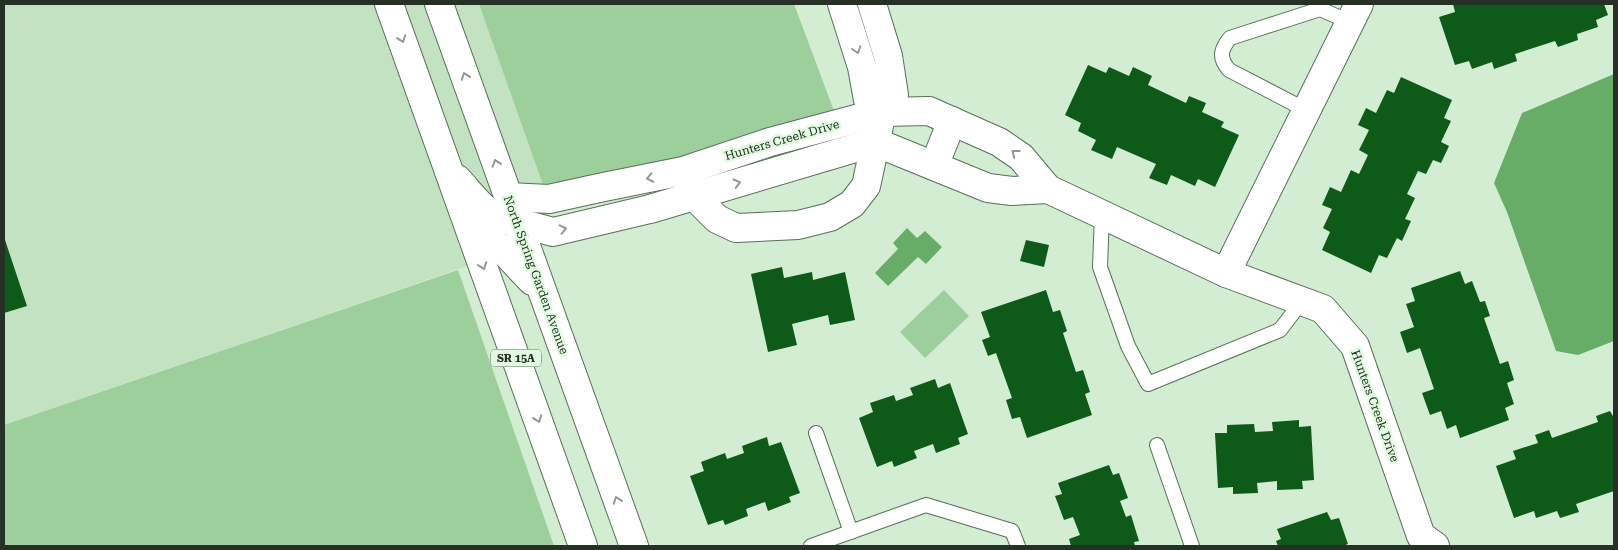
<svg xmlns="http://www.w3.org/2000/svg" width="1618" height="550" viewBox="0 0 1618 550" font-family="'Roboto Serif',serif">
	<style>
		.built { fill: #c2e2c2 }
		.green { fill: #9dcf9d }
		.water { fill: #67ad68 }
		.building { fill: #0e5a18 }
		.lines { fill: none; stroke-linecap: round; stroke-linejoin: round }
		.service-casing { stroke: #586f58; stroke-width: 16 }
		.minor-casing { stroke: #586f58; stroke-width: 30 }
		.trunk-casing { stroke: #586f58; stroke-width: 30 }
		.service { stroke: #fff; stroke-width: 14 }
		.minor { stroke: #fff; stroke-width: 28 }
		.trunk { stroke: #fff; stroke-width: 28 }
		.oneway { stroke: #929892 }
		.labels { text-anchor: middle; stroke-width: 5; stroke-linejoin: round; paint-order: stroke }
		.shield { fill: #e1fbe0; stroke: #5e6d5e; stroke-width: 1 }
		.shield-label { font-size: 11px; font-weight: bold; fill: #263026 }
		.street-label { font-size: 12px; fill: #263026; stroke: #e1fbe0 }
	</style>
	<rect width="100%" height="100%" fill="#d3edd3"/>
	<!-- built -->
	<g class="built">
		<polygon points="4,4 376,4 435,167 432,170 439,178 459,236 458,246 463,247 470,265 4,425"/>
		<polygon points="402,4 426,4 496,202 459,163"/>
		<polygon points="452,4 479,4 543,185 516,184"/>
	</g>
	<!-- green -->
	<g class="green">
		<polygon points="479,4 794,4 834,111 766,128 679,158 543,185"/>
		<polygon points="458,270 554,546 4,546 4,425"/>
		<polygon points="944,290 969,316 925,358 900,332"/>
	</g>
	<!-- water -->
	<g class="water">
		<polygon points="1614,74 1614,341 1578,355 1556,351 1507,212 1494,183 1522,113"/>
		<polygon points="907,228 917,238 925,231 942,247 926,264 918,257 888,286 875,273 898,249 893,243"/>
	</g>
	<!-- building -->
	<g class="building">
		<polygon points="1453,4 1604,4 1608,15 1596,20 1598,27 1577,34 1578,40 1558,47 1555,41 1515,54 1517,61 1494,69 1492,62 1472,69 1469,61 1455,65 1439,17 1455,12"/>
		<polygon points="1088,65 1106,73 1109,67 1129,76 1133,67 1152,76 1148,85 1186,103 1189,96 1206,103 1202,112 1224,122 1221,127 1239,135 1215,187 1198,179 1195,186 1171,175 1167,185 1149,178 1156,164 1117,147 1112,159 1091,150 1096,140 1078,131 1081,123 1065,115"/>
		<polygon points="1401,77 1452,100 1444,118 1451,121 1441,142 1449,146 1441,163 1433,160 1426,174 1418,171 1407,194 1415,198 1405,219 1411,221 1402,241 1397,238 1387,258 1379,255 1371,273 1322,250 1330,232 1323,228 1332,209 1322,205 1330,187 1341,192 1351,170 1359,174 1368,155 1359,150 1369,130 1358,125 1366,108 1376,113 1387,90 1394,93"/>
		<polygon points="4,237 27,306 4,313"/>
		<polygon points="1026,240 1049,245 1044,267 1020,261"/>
		<polygon points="782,267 784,278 812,272 813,280 845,272 855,320 830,325 828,315 792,324 797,345 768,352 751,274"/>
		<polygon points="1460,271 1465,284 1472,281 1480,302 1485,301 1490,316 1484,318 1500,364 1508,361 1514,380 1507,383 1514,404 1505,408 1509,420 1460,438 1456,425 1447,429 1441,411 1430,415 1422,393 1434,389 1420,348 1407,353 1400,332 1414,327 1406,304 1415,301 1411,288"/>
		<polygon points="1046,290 1053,312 1060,310 1067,331 1063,333 1076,372 1083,370 1090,392 1085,394 1092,415 1027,438 1020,417 1012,419 1006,400 1012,398 996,353 988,356 982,340 990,337 981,312"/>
		<polygon points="935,379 938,388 950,383 968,434 958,438 960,444 936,453 933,444 914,451 917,458 894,467 892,461 877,467 859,418 873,412 870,403 894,395 896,401 913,395 910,388"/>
		<polygon points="1610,411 1614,418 1614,491 1576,504 1579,512 1560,518 1557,511 1536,518 1534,511 1514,518 1496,466 1516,459 1513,451 1538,443 1535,435 1549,430 1552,438 1598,422 1596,416"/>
		<polygon points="1299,420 1299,427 1311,426 1314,480 1302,481 1303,489 1277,490 1277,481 1257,483 1258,493 1233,494 1233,487 1218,488 1215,433 1227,433 1227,425 1254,424 1255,432 1273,431 1272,422"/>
		<polygon points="767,437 769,446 781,442 800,493 789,497 791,502 768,511 765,502 746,509 748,516 725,525 723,520 708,525 690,476 704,471 701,462 725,453 727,459 744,453 742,446"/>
		<polygon points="1109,465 1113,475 1119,473 1128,498 1120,501 1126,517 1131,515 1139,541 1134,542 1135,546 1071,546 1069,539 1080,535 1073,517 1064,520 1055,496 1062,494 1058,483"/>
		<polygon points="1327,512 1331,520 1339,518 1348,544 1343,546 1278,546 1276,541 1281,539 1277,529"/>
	</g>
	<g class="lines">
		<!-- service casing -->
		<g class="service-casing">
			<g id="service">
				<path d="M 1306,110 L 1229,70 C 1219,58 1220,50 1230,38 L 1320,9 L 1350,22"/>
				<polyline points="1102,214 1100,267 1128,346 1148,384 1280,330 1302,301"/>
				<polyline points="816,433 851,532"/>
				<polyline points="1157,445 1192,546"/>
				<polyline points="811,546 926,505 1012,531 1018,546"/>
			</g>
		</g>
		<!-- minor casing -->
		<g class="minor-casing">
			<g id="minor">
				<polyline points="842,4 862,67 868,100 882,112"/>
				<polyline points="1359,4 1226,273 1323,309 1355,346 1421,536 1435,546"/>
				<polyline points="934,166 952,121"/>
				<polyline points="687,182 694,196 717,219 736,228 798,225 830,217 852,204 866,186 882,112 894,95 888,56 872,4"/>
				<polyline points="508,197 549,199 599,188 683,171 770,142 882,112 929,111 999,142 1021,157 1048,189 1226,273"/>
				<polyline points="516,222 553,232 650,209 875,142 988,188 1012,191 1048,189"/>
			</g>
		</g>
		<!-- trunk casing -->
		<g class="trunk-casing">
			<g id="trunk">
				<polyline points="389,4 583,546"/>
				<polyline points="439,4 634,546"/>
				<path d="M 457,179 C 476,199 487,220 516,222"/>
				<polyline points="472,235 500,247 532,281"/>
			</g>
		</g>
		<!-- service -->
		<use href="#service" class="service"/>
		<!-- minor -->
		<use href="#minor" class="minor"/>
		<!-- trunk -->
		<use href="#trunk" class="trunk"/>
	</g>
	<!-- one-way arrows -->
	<defs><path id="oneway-chevron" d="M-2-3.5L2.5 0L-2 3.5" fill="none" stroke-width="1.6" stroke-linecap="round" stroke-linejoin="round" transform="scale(1.25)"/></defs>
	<g class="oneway">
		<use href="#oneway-chevron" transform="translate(402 39) rotate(70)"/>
		<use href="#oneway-chevron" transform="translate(857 50) rotate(72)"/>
		<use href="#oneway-chevron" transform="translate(465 76) rotate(-110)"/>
		<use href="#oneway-chevron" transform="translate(1015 153) rotate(-142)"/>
		<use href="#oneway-chevron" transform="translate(496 163) rotate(-109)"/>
		<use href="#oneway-chevron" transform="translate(650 178) rotate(168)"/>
		<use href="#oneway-chevron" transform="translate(737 183) rotate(-16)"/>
		<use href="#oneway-chevron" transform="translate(563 229) rotate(-13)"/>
		<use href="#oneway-chevron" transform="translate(483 266) rotate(70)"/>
		<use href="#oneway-chevron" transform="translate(538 419) rotate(70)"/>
		<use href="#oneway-chevron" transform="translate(617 500) rotate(-110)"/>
	</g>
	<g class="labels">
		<!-- shield labels -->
		<rect class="shield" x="491" y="349.5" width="50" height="17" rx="4"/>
		<g class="shield-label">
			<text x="516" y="362">SR 15A</text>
		</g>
		<!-- street labels -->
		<g class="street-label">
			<text transform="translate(782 140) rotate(-16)" y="4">Hunters Creek Drive</text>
			<text transform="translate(536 275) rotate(70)" y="4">North Spring Garden Avenue</text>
			<text transform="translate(1375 406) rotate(70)" y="4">Hunters Creek Drive</text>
		</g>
	</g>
	<!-- border -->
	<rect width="1618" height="550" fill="none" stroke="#263026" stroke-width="10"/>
</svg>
